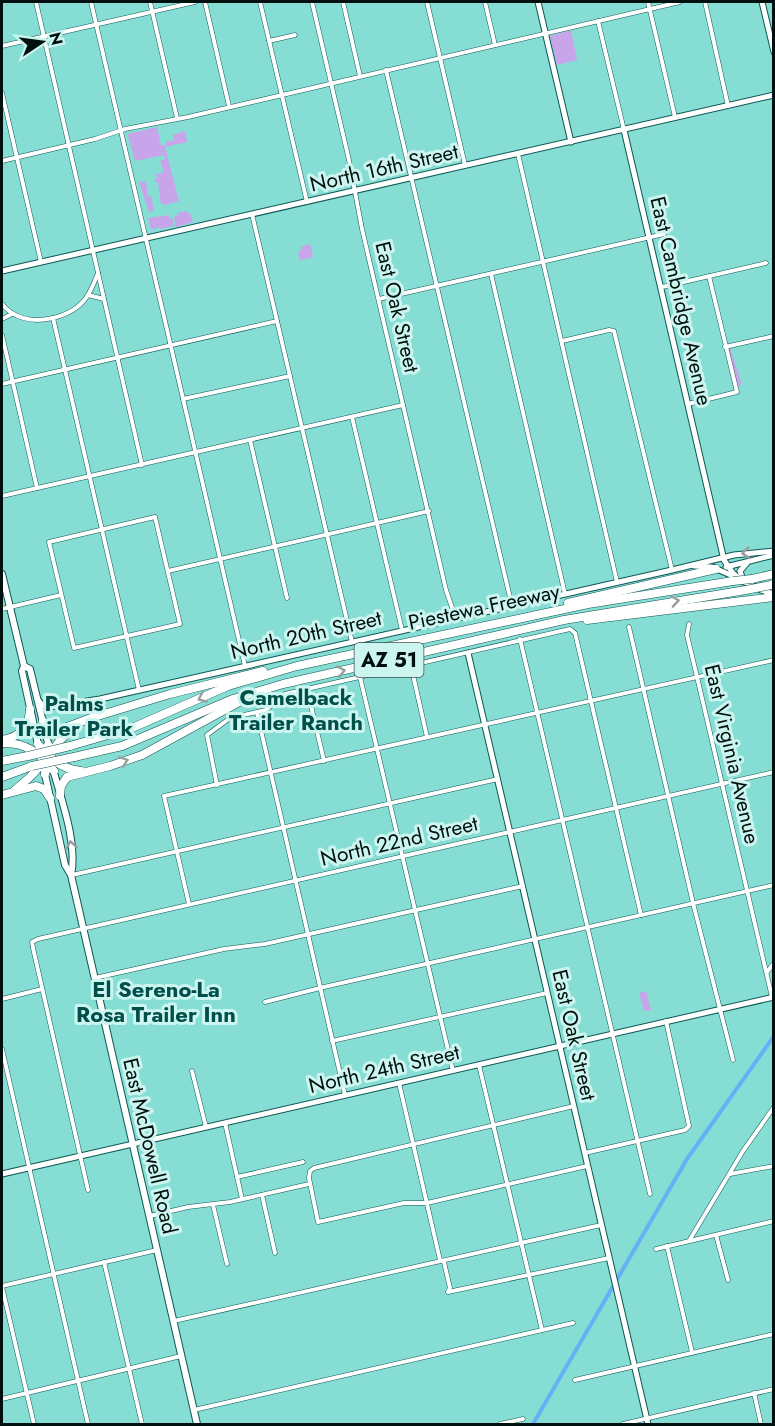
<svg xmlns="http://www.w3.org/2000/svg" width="775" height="1426" viewBox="0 0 775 1426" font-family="Jost,sans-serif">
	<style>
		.green { fill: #c8a4eb }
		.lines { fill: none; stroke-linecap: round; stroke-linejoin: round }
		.canal { stroke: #65b1f5; stroke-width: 4 }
		.street-casing { stroke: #0c5752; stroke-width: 5 }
		.secondary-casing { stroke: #0c5752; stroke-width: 7 }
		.primary-casing { stroke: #0c5752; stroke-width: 8 }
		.highway-casing { stroke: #0c5752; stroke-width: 9 }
		.street { stroke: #fff; stroke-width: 4 }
		.secondary { stroke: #fff; stroke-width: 5 }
		.primary { stroke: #fff; stroke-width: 6 }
		.highway { stroke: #fff; stroke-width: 8 }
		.highway-bridge-casing { stroke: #0c5752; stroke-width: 9; stroke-linecap: butt }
		.highway-bridge { stroke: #fff; stroke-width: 8 }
		.oneway { stroke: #999f9f }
		.labels { text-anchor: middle; stroke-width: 6; stroke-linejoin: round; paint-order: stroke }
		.shield { fill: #ccf5f0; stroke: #3d5552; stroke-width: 1.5 }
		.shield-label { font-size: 20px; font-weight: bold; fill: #00100e }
		.street-label { font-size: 21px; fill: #00100e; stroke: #ccf5f0 }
		.neighbourhood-label { font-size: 22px; font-weight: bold; fill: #004f4a; stroke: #ccf5f0 }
	</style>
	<rect width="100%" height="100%" fill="#86ddd4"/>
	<!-- green -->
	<g class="green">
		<polygon points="571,30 577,60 557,65 550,36"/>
		<polygon points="157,127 161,146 166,145 166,142 174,140 173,135 185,131 187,142 165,147 179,201 164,205 163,203 161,205 158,182 155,182 154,180 157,179 156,174 164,172 160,161 165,159 164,155 135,161 128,136 128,134"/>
		<polygon points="146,181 148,197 151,196 154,210 149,212 139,182"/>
		<polygon points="187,211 188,214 190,213 193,222 176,227 174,217 177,216 177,213"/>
		<polygon points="169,215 169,218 172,218 174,226 160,229 158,223 159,227 151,230 148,218"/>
		<polygon points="310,244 313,257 300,260 298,251 301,251 301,247"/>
		<polygon points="730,347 741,382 740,387 737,386 729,350"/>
		<polygon points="646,991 651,1010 644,1011 639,993"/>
	</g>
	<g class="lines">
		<!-- canal -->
		<polyline class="canal" points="533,1424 687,1159 774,1036"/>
		<!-- street casing -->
		<g class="street-casing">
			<g id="street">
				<polyline points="36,2 142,465"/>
				<polyline points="91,2 245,666"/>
				<polyline points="150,2 177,118"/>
				<polyline points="205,2 229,106"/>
				<polyline points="260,2 307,202"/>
				<polyline points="312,2 349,160 362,229 446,590 456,619"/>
				<polyline points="343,2 360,76"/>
				<polyline points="427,2 465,165"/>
				<polyline points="485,2 495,45"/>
				<polyline points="648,2 675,117"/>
				<polyline points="705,2 728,106"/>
				<polyline points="598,21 624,130"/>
				<polyline points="269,41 295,35"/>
				<polyline points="2,46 195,2"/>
				<polyline points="386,70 512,606"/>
				<polyline points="2,93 41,262"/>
				<polyline points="518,154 617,582"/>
				<polyline points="2,161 95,139 125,129 188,117 680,2"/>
				<polyline points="252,214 352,642"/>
				<polyline points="491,274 565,594"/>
				<polyline points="662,287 766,263"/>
				<polyline points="88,295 104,299"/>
				<polyline points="379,299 664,234"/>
				<path d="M 2,304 C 5,307 8,311 12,313 C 34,327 71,318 86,298 C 91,291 95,281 98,273"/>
				<polyline points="53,318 139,690"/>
				<polyline points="2,319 12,314"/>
				<polyline points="2,335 37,488"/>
				<polyline points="562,341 609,330 614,331 672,570"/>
				<polyline points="725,347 774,336"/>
				<polyline points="2,384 277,321"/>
				<polyline points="183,399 290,376"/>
				<polyline points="688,404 737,392 709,276"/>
				<polyline points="352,417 402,630"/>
				<polyline points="250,440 287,598"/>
				<polyline points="2,496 403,405"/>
				<polygon points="155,517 180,624 74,648 49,542"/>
				<polyline points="168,571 429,511"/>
				<polyline points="2,609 61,595"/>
				<polyline points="689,624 687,635 697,677 772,997"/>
				<polyline points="629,627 693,903 733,1060"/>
				<polyline points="520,639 650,1194"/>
				<polyline points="411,666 427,737"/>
				<polyline points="360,677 453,1071"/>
				<polyline points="307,689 324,761"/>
				<polyline points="257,713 345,1095"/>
				<polyline points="217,785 207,735 230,718 266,710 285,694 570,629 575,633 641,915"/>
				<polyline points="72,875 498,779"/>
				<polyline points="189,904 164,796 774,660"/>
				<polyline points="767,972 774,963"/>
				<polyline points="95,978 224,949 265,944 523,886"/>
				<polyline points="2,999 42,989"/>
				<polyline points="265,1002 324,987 774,885"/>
				<polyline points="332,1041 547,993"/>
				<polyline points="2,1049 88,1424"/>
				<polyline points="479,1065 542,1330"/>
				<polyline points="192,1071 206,1127"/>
				<polyline points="399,1083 440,1260 444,1262 450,1288 448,1292 609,1258"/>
				<polyline points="574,1106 314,1168 310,1171 309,1178 318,1222 404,1203 427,1203 587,1166"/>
				<polyline points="225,1123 242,1199"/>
				<polyline points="585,1153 685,1130 689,1126 666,1021"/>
				<polyline points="730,1174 774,1166"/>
				<polyline points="237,1177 303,1162"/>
				<polyline points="88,1190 33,948 32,942 38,939 774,772"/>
				<polyline points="262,1195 275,1253"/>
				<polyline points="213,1205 227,1264"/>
				<polyline points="150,1216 188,1207 230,1202 309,1184"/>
				<polyline points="716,1235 728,1280"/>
				<polyline points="689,1241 743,1151 774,1107"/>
				<polyline points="667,1246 692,1352"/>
				<polyline points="656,1249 774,1221"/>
				<polyline points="104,1262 142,1424"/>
				<polyline points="2,1286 157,1250"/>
				<polyline points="2,1287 34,1424"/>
				<polyline points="174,1321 601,1225"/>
				<polyline points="575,1380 774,1334"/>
				<polyline points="754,1393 761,1424"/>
				<polyline points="2,1399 181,1356"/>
				<polyline points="194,1410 573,1323"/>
				<polyline points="500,1424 523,1419"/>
				<polyline points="623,1424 774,1389"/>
			</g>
		</g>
		<!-- secondary casing -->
		<g class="secondary-casing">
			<g id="secondary">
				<polyline points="538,2 571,142"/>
				<polyline points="762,2 774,52"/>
				<polyline points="624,130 724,560 732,572 742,581"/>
				<polyline points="2,271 774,95"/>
				<polyline points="694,566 712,567 733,576"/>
				<polyline points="726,567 774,555"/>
				<polyline points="743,580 740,571 747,563"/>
				<polyline points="742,581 761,590 774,594"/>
				<polyline points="468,653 648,1424"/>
				<polyline points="39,701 43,706 49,707 100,699 672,570 734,555 774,551"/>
				<polyline points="2,1174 774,997"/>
			</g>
		</g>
		<!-- primary casing -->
		<g class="primary-casing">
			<g id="primary">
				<polyline points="2,574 24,666 22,671 39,749"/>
				<polyline points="24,666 30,669 49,747"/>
				<path d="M 53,769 C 61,799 78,844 71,875"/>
				<polyline points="44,770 65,865 71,875 197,1424"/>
			</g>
		</g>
		<!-- highway casing -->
		<g class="highway-casing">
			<g id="highway">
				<polyline points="752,579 774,574"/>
				<polyline points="568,603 716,569"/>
				<polyline points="587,620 774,597"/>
				<polyline points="43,721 49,728 62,729 91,718 170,694 263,671"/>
				<path d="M 3,740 C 21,736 29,728 30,709"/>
				<path d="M 2,743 C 26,742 39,753 54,771"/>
				<path d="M 38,744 C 51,759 61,769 81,771"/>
				<polyline points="70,746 132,728 228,686 297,666 588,604 733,581"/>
				<polyline points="74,757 122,746 233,699 283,684 564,620 746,590"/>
				<polyline points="2,761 28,756"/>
				<path d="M 45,774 C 50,753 56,739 76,728"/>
				<polyline points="2,777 32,766"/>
				<path d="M 14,791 C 34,773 40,772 48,745"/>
				<polyline points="2,795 36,786 44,789 50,798"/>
				<polyline points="60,796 61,786 67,777 110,766 142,755 241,701"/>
			</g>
		</g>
		<!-- street -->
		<use href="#street" class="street"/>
		<!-- secondary -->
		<use href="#secondary" class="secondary"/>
		<!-- primary -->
		<use href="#primary" class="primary"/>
		<!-- highway -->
		<use href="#highway" class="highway"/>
		<!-- highway-bridge casing -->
		<g class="highway-bridge-casing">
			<g id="highway-bridge">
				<polyline points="733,581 752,579"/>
				<polyline points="746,590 771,585"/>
				<polyline points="28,756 70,746"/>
				<polyline points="32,766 74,757"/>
			</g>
		</g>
		<!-- highway-bridge -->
		<use href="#highway-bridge" class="highway-bridge"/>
	</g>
	<!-- one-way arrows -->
	<defs><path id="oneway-chevron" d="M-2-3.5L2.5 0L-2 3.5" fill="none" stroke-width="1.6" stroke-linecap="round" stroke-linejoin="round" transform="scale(1.5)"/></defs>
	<g class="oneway">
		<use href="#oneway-chevron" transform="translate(746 553) rotate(174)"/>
		<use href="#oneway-chevron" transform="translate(675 601) rotate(-9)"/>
		<use href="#oneway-chevron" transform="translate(341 671) rotate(-12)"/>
		<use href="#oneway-chevron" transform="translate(202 698) rotate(156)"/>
		<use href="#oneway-chevron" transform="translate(124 761) rotate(-19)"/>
		<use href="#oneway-chevron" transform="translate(71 845) rotate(-99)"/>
	</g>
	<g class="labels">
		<!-- shield labels -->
		<rect class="shield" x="354.5" y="643" width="69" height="34" rx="4.5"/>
		<g class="shield-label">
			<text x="389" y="667">AZ 51</text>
		</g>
		<!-- street labels -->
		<g class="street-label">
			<text transform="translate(384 168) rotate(-13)" y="7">North 16th Street</text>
			<text transform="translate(681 301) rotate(77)" y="7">East Cambridge Avenue</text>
			<text transform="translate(397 307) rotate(77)" y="7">East Oak Street</text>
			<text transform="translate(484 607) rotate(-12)" y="7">Piestewa Freeway</text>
			<text transform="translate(306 635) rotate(-13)" y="7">North 20th Street</text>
			<text transform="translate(732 754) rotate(77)" y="7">East Virginia Avenue</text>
			<text transform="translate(399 841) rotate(-13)" y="7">North 22nd Street</text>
			<text transform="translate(574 1035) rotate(77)" y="7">East Oak Street</text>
			<text transform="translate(384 1069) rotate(-13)" y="7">North 24th Street</text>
			<text transform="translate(150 1146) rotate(77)" y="7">East McDowell Road</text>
		</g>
		<!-- neighbourhood labels -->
		<g class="neighbourhood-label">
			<text x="296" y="705">Camelback<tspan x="296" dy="25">Trailer Ranch</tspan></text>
			<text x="74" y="711">Palms<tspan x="74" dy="25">Trailer Park</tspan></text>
			<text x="156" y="997">El Sereno-La<tspan x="156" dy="25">Rosa Trailer Inn</tspan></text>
		</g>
	</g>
	<!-- border -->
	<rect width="775" height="1426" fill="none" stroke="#00100e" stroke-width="6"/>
	<!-- north arrow -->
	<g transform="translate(42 42) rotate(77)" stroke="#ccf5f0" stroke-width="4.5" paint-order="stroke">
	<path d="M0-4.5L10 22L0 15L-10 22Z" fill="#00100e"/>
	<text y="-9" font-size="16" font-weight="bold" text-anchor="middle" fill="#00100e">N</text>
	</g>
</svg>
